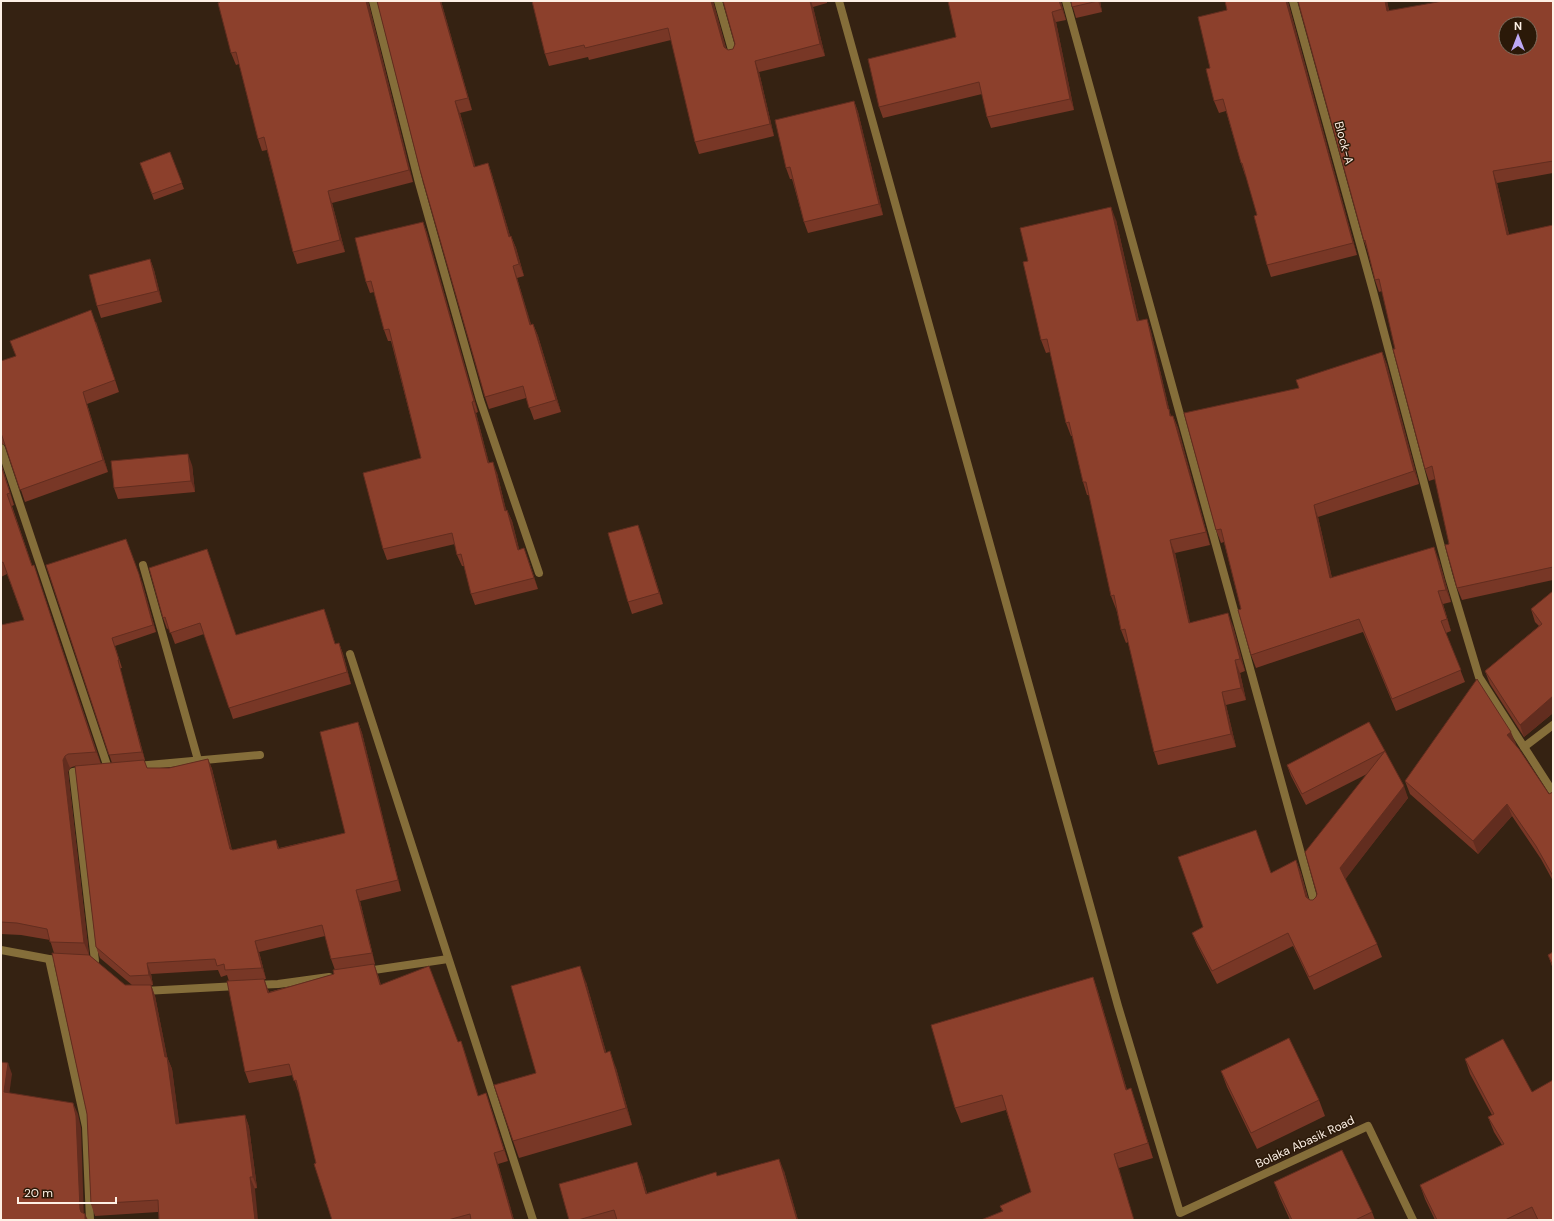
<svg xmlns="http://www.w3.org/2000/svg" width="1554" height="1221" viewBox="0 0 1554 1221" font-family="'DM Sans',sans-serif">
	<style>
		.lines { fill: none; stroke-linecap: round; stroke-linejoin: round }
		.street { stroke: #856e3a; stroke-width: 8 }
		.wall { fill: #783726; fill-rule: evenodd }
		.shaded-wall { fill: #622d1f }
		.building { fill: #8c402c; stroke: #622d1f; fill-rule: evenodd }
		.labels { text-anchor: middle; stroke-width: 3; stroke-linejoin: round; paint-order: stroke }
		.street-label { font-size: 12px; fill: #fdf0e5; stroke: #2b1908 }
	</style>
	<rect width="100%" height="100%" fill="#352212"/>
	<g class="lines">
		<!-- street -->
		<g class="street">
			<polyline points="373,1 419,183 480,400 539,573"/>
			<polyline points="718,1 734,57"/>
			<polyline points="839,1 1118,1006 1180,1213 1368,1126 1413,1220"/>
			<polyline points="1066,1 1316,908"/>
			<polyline points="1293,1 1373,291 1449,577 1479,677 1553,792"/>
			<polyline points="1,448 108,768"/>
			<polyline points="143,565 198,760"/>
			<polyline points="350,654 533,1220"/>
			<polyline points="1524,747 1553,725"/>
			<polyline points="137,766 260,755"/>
			<polyline points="85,770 73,772 95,961"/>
			<polyline points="1,950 49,959 63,960"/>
			<polyline points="49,959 86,1127 90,1220"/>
			<polyline points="367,971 448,959"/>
			<polyline points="255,985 278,984 329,977"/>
			<polyline points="144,991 238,986"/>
		</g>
	</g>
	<!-- wall -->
	<g class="wall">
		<polygon points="220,1 368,1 413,182 332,203 345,252 297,264 293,252 267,150 262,151 258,139 239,64 236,65 231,53"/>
		<polygon points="377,1 441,1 472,110 460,113 475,167 488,163 492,175 510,236 511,236 516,248 524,276 517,278 531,325 533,324 538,336 561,412 534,420 526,398 489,409 485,397"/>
		<polygon points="532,1 713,1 726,48 728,50 733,49 735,44 723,1 827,1 827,3 813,7 825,56 759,72 774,136 699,154 695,142 671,40 589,60 588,57 549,66 545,54"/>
		<polygon points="1071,1 1100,1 1102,12 1076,18"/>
		<polygon points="1225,1 1288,1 1288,2 1357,255 1271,277 1267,265 1257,215 1246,175 1245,175 1241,163 1226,111 1219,113 1214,101 1210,68 1227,10"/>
		<polygon points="1298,1 1387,1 1389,10 1553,1 1553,173 1497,183 1509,235 1553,225 1553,580 1462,600 1457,588 1449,544 1435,479 1429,481 1425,469 1395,349 1382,291 1379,292 1375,280 1368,252 1364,241"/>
		<polygon points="1061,2 1066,20 1056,22 1074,110 991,128 987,117 982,94 883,118 879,107 956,37"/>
		<polygon points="854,101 858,112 883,215 808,233 804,222 792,179 790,179 786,168"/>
		<polygon points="170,152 184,189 154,200 140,163"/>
		<polygon points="1116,220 1139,321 1147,319 1151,332 1170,413 1171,416 1173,416 1178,428 1210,545 1175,553 1190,623 1233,626 1245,671 1240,673 1246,700 1226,705 1236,747 1158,765 1154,752 1128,642 1126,643 1121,630 1116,608 1116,609 1111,596 1089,495 1087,495 1083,482 1072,436 1071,436 1066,423 1050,352 1046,353 1041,340 1028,261"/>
		<polygon points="423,222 427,233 478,412 476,413 489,463 497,473 506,510 507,510 512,521 519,549 528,559 538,589 475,605 471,594 464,566 462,566 457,555 455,544 387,560 383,549 421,458 391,341 388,341 384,330 374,292 370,293 366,282"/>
		<polygon points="150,259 154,270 162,302 101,318 97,306"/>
		<polygon points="96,322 119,392 87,404 108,472 25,502 6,446 1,443 1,361 16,357"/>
		<polygon points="1382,352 1387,365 1419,484 1318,517 1332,578 1439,560 1451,602 1443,604 1451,631 1446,633 1465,682 1396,711 1363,632 1256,668 1251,655 1241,609 1224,542 1221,543 1216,530 1299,388"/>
		<path d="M 1,463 L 14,505 L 12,506 L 32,565 L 34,565 L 38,577 L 101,764 L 112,763 L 46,565 L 142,582 L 156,632 L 115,646 L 122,668 L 120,668 L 145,760 L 144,760 L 147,768 L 169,768 L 208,759 L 212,769 L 232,850 L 276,840 L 279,848 L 345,833 L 358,722 L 362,733 L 401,891 L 360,901 L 375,964 L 374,964 L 378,975 L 381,985 L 458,1042 L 461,1041 L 478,1096 L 486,1093 L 508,1161 L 498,1164 L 514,1220 L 332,1220 L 316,1163 L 299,1091 L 298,1091 L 293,1075 L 249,1083 L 245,1072 L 229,981 L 227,975 L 221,977 L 218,970 L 151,974 L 153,985 L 151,985 L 155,996 L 167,1057 L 172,1069 L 179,1124 L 245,1115 L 249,1127 L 257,1188 L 158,1212 L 95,1216 L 91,1204 L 87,1114 L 54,953 L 50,940 L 21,935 L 1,934 L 1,625 L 24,620 L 7,574 L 1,577 ZM 75,766 L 96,947 L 100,958 L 132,985 L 125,985 L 89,955 L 68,772 L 70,768 L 72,767 ZM 325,936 L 331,959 L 335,970 L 334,974 L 269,992 L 264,979 L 266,979 L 259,952 Z"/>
		<polygon points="192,465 195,492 118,499 114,488"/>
		<polygon points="642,536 663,604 632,614 628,602"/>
		<polygon points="207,549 236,635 324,609 335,644 339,643 343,654 351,684 233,719 204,634 175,644 169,628 167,629 163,618"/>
		<polygon points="1553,591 1553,713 1524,737 1490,684 1485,671 1539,626 1535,622 1531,609"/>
		<polygon points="1369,722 1408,798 1345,879 1377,944 1382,957 1314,990 1293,946 1217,984 1197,945 1192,933 1203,927 1271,873 1296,860 1301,873 1308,898 1310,900 1313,900 1316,897 1367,774 1306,805 1291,776 1287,765"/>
		<polygon points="1516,744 1515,745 1549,794 1553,792 1553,881 1541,859 1512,816 1478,854 1410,794 1405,781"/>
		<polygon points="1553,952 1553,969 1548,955"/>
		<polygon points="1093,977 1098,992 1127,1090 1136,1103 1153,1158 1119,1168 1002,1211 1000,1206 1031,1192 1006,1110 961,1123 955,1108"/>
		<polygon points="586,982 606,1052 616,1068 632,1125 519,1158 513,1141 536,1073"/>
		<polygon points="1465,1059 1532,1092 1553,1220 1435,1220 1425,1199 1420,1185 1502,1145 1494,1132 1488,1117 1492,1115 1470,1074"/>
		<polygon points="1221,1071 1319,1100 1325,1116 1257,1149 1227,1087"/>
		<polygon points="784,1171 798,1220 569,1220 642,1175 647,1193 717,1176"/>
		<polygon points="1274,1182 1372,1212 1375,1220 1290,1220 1280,1198"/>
	</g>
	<!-- shaded-wall -->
	<g class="shaded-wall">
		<polygon points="366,1 368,1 413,182 409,170"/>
		<polygon points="440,1 441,1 472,110 468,98"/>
		<polygon points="711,1 713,1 729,59 724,47"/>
		<polygon points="810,1 811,1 813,7 825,56 820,44"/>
		<polygon points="1059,1 1061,1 1061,2 1066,20"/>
		<polygon points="1098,1 1100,1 1102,12"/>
		<polygon points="1286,1 1288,1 1288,2 1357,255 1353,243"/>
		<polygon points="1385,1 1387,1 1391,23 1387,11"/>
		<polygon points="1052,12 1056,22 1074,110 1070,99"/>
		<polygon points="755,61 759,72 774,136 770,124"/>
		<polygon points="455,101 460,113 479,179 474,167"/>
		<polygon points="854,101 858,112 883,215 879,204"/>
		<polygon points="488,163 492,175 514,249 509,237"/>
		<polygon points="1493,171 1497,183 1512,247 1507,235"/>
		<polygon points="328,191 332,203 345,252 340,240"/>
		<polygon points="1111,207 1116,220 1142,334 1137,321"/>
		<polygon points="423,222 427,233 478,412 474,401"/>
		<polygon points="511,236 516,248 524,276 519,264"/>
		<polygon points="150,259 154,270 162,302 158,291"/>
		<polygon points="513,266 517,278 535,337 530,325"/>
		<polygon points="1147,319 1151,332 1170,413 1173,422 1175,429 1168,409"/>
		<polygon points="533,324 538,336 561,412 556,400"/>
		<polygon points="1382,352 1387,365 1419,484 1414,471"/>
		<polygon points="83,392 87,404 108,472 103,460"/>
		<polygon points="472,402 476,413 492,475 488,463"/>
		<polygon points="1173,416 1178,428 1210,545 1206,532"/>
		<polygon points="188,454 192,465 195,492 191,481"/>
		<polygon points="493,462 497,473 509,522 505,511"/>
		<polygon points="1,463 14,505 10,493 1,465"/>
		<polygon points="1314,505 1318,517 1335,591 1330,578"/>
		<polygon points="507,510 512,521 522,561 518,550"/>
		<polygon points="638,525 642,536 663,604 659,593"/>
		<polygon points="1170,540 1175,553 1193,636 1189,623"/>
		<polygon points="1434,547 1439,560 1451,602 1446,590"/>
		<polygon points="524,548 528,559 538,589 534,578"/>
		<polygon points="34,565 38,577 101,764 96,752"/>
		<polygon points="139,574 142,582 156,632 153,625"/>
		<polygon points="1438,591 1443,604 1451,631 1447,619"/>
		<polygon points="324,609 328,620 339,656 335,644"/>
		<polygon points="1228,613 1233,626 1245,671 1240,659"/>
		<polygon points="339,643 343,654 351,684 347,672"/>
		<polygon points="118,660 120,668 145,760 142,752"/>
		<polygon points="1235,660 1240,673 1246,700 1241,688"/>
		<polygon points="1222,692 1226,705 1236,747 1231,734"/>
		<polygon points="1553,696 1553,713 1524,737 1520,725"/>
		<polygon points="358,722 362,733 401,891 398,880"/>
		<polygon points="1511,732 1516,744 1512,748 1507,735"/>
		<polygon points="65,756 70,768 68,772 89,955 84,943 63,760"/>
		<polygon points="208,759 212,769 234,860 230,849"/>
		<polygon points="1404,786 1408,798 1344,881 1340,868"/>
		<polygon points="1507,804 1512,816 1478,854 1473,841"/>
		<polygon points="1296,860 1301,873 1311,910 1306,897"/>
		<polygon points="356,890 360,901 375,964 372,953"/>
		<polygon points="255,941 259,952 266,979 262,968"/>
		<polygon points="147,963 151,974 153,985 149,975"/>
		<polygon points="374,964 378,975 383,996 380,985"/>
		<polygon points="580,966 586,982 611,1069 605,1053"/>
		<polygon points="1093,977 1098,992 1131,1104 1126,1090"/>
		<polygon points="264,979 268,990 272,1003 268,993"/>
		<polygon points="151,985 155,996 169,1066 167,1057 172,1069 181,1136 176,1124"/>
		<polygon points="461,1041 465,1052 482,1107 478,1096"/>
		<polygon points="610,1051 616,1068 632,1125 626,1108"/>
		<polygon points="8,1063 12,1074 8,1103 4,1092"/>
		<polygon points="1131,1088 1136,1103 1153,1158 1148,1143"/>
		<polygon points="486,1093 490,1104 508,1161 504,1150"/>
		<polygon points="73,1103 78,1114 81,1128 84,1220 80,1209"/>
		<polygon points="245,1115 249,1127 257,1188 253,1177"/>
		<polygon points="494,1153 498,1164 514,1220 513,1220"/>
		<polygon points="1114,1154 1119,1168 1134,1220"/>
		<polygon points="779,1159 784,1171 798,1220 797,1220"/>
		<polygon points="637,1162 642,1175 650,1206 646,1194"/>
		<polygon points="250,1177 255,1189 258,1220 255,1220"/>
		<polygon points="85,1214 88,1220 85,1220"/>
	</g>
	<!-- building -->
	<g class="building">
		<polygon points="220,1 366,1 409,170 328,191 340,240 293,252 264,137 258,139 236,52 231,53 218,3 220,2"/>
		<polygon points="377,1 440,1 468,98 455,101 474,167 488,163 509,237 511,236 519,264 513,266 530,325 533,324 556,400 529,408 523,386 485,397 420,170"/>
		<polygon points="532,1 711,1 724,47 728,50 733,49 735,44 723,1 810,1 820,44 755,61 770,124 695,142 668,28 585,48 584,45 545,54"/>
		<polygon points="948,1 1059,1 1062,9 1052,12 1070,99 987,117 979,82 879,107 868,59 956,37"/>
		<polygon points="1071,1 1098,1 1072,7"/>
		<polygon points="1225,1 1286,1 1353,243 1267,265 1254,216 1257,215 1242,163 1241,163 1223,99 1214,101 1206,69 1210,68 1198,17 1227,10"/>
		<path d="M 1298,1 L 1385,1 L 1387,11 L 1443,1 L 1553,1 L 1553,161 L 1493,171 L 1507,235 L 1553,225 L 1553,567 L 1457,588 L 1445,545 L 1449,544 L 1432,466 L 1425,469 L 1393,349 L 1395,349 L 1379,279 L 1375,280 L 1365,240 L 1364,241 ZM 1506,24 L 1530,24 L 1530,48 L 1506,48 Z"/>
		<polygon points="854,101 879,204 804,222 790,167 786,168 775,120"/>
		<polygon points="170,152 182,183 152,194 140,163"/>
		<polygon points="1111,207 1137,321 1147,319 1168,409 1169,409 1170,416 1173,416 1206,532 1170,540 1189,623 1228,613 1240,659 1235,660 1241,688 1222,692 1231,734 1154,752 1125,629 1121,630 1114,595 1111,596 1086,482 1083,482 1069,422 1066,423 1047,339 1041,340 1023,262 1028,261 1020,228"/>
		<polygon points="423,222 474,401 472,402 488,463 493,462 505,511 507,510 518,550 524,548 534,578 471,594 461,554 457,555 452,533 383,549 363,473 421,458 389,329 384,330 371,281 366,282 355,238"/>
		<polygon points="150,259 158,291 97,306 89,275"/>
		<polygon points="91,310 115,380 83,392 103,460 20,490 1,433 1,361 16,356 10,341"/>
		<polygon points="1382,352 1414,471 1314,505 1330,578 1434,547 1446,590 1438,591 1447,619 1441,621 1461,670 1392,699 1359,619 1251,655 1238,610 1241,609 1221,529 1216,530 1184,413 1299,388 1296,380"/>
		<polygon points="188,454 191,481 114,488 111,461"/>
		<polygon points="1,465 10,493 7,494 32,566 34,565 96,752 68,754 65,756 63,760 84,943 50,942 47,929 17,923 1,922 1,625 24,620 3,562 1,563"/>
		<polygon points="638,525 659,593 628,602 608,533"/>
		<polygon points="126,539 139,574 153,625 112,638 119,660 118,660 142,752 109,755 46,565"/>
		<polygon points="207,549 236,635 324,609 335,644 339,643 347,672 229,708 200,623 170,633 165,617 163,618 149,568"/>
		<polygon points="1553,591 1553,696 1520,725 1485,671 1542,624 1531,609"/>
		<polygon points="1477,679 1511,732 1507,735 1519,749 1549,794 1553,792 1553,876 1536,846 1507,804 1473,841 1405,781"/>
		<polygon points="358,722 398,880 356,890 372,953 331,959 322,925 255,941 262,968 225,970 224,964 217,966 215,959 147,963 149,975 130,976 96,947 75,766 144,760 147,768 169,768 208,759 230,849 233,850 276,840 278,849 345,833 320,732"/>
		<polygon points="1369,722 1385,751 1302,794 1287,765"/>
		<polygon points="1385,751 1404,786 1340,868 1377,944 1309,977 1288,933 1212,971 1192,933 1203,927 1178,857 1256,830 1271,873 1296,860 1306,897 1310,900 1313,900 1316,897 1317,894 1305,852"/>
		<polygon points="1553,952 1553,966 1548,955"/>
		<polygon points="52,953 89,955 125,985 151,985 165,1057 167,1057 176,1124 245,1115 253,1177 250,1177 255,1220 159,1220 158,1200 91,1204 87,1114"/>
		<polygon points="374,964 380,985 429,966 458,1042 461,1041 478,1096 486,1093 504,1150 494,1153 513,1220 471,1220 470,1214 448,1220 332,1220 314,1164 316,1163 296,1080 294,1081 289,1064 245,1072 227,981 264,979 268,993 334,974 333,970"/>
		<polygon points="580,966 605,1053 610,1051 626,1108 513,1141 494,1085 536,1073 511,986"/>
		<polygon points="1093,977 1126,1090 1131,1088 1148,1143 1114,1154 1134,1220 981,1220 1003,1211 1000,1206 1031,1192 1002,1095 955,1108 931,1025"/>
		<polygon points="1289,1038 1319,1100 1251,1133 1221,1071"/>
		<polygon points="1503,1039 1532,1092 1553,1080 1553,1220 1538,1220 1532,1207 1505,1220 1437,1220 1420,1185 1504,1144 1488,1117 1494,1114 1465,1059"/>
		<polygon points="1,1062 8,1063 4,1092 73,1103 76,1116 80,1209 81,1212 85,1214 85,1220 1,1220"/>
		<polygon points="1342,1150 1372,1212 1355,1220 1292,1220 1274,1182"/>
		<polygon points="779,1159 797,1220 617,1220 614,1210 578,1220 569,1220 559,1184 637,1162 646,1194 716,1172 717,1176"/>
	</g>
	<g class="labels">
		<!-- street labels -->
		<g class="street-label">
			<text transform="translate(1344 143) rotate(75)" y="4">Block-A</text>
			<text transform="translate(1305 1142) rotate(-25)" y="4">Bolaka Abasik Road</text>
		</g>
	</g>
	<!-- border -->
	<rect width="1554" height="1221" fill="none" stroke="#fdf0e5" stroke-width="4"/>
	<!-- north arrow -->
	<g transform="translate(1518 36)"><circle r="19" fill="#2b1908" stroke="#7f6f60"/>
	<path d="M0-3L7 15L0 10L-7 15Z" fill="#bea9f5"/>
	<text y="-6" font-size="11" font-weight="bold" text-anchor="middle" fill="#fdf0e5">N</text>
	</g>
	<!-- scale -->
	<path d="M18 1197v6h98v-6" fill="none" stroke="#fdf0e5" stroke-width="2"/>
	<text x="24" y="1197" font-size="12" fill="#fdf0e5" stroke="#2b1908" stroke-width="3" paint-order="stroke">20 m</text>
</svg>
